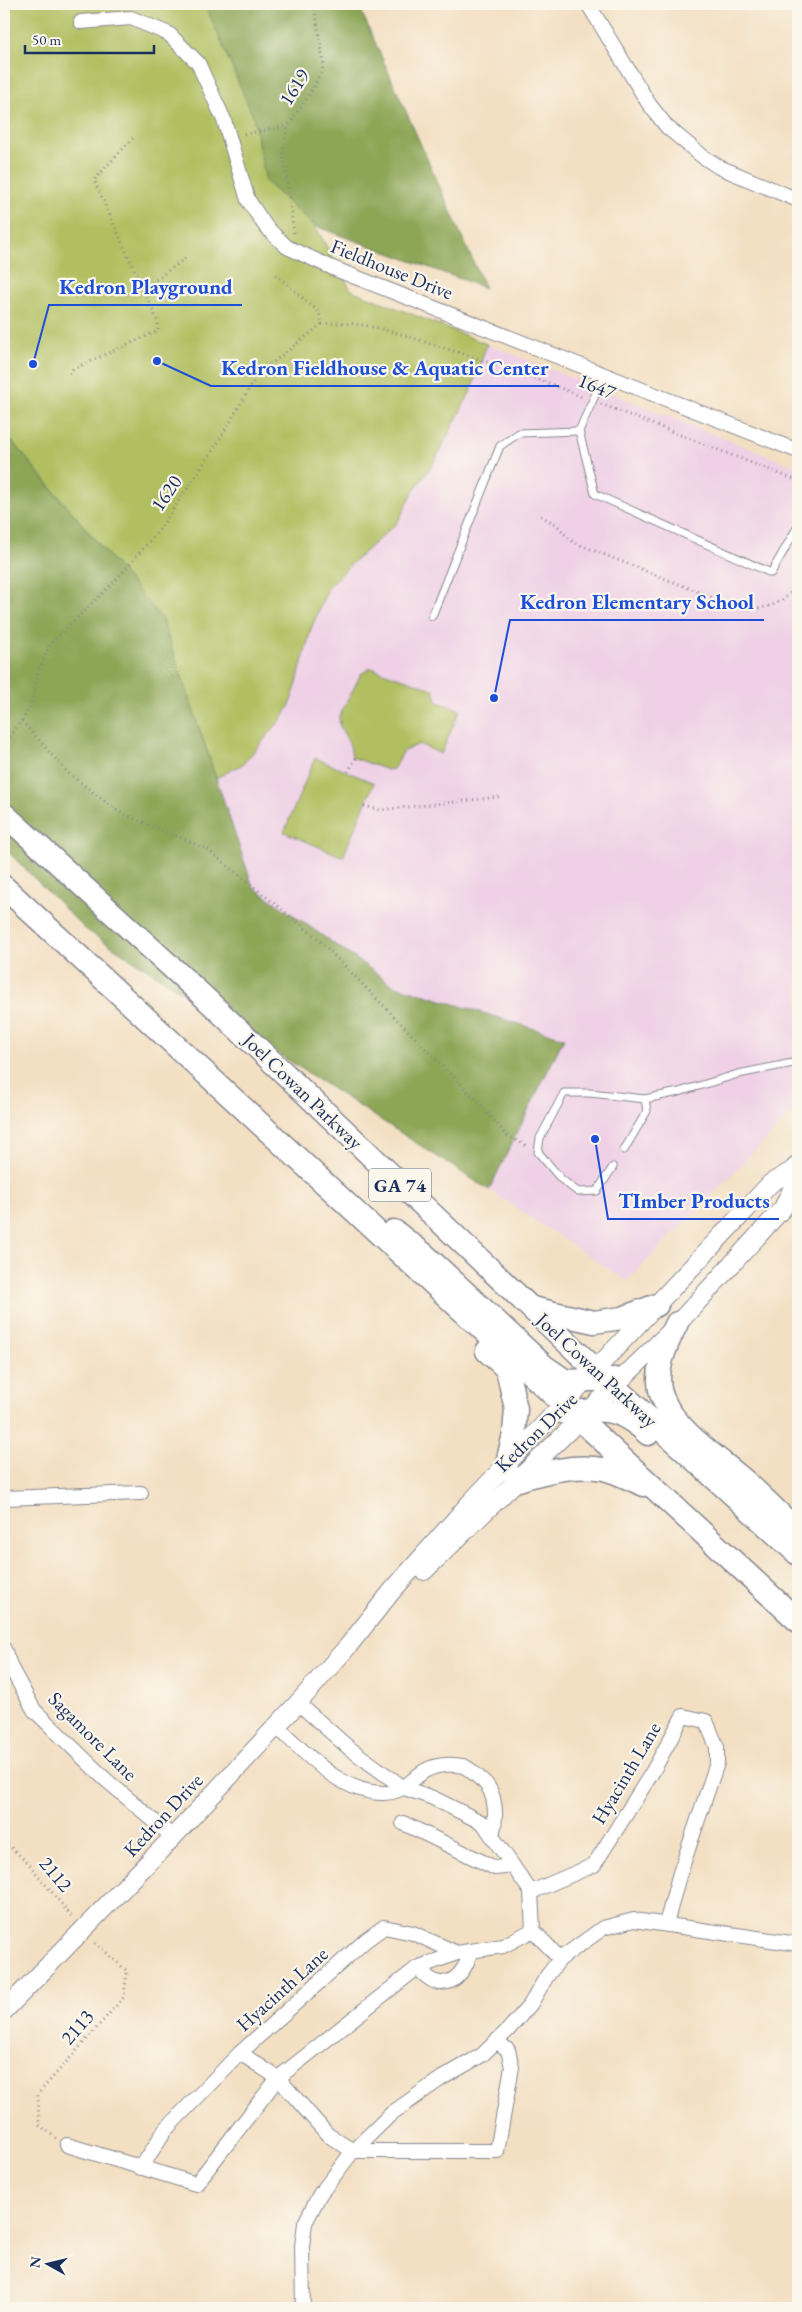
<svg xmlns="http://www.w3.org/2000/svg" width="802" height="2312" viewBox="0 0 802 2312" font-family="'EB Garamond',serif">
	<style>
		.built { fill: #efd0e6 }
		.green { fill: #b1bf61; stroke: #667760 }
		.forest { fill: #8ca657; stroke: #546a5a }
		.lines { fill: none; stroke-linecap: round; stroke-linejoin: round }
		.service-casing { stroke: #878790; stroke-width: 9 }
		.minor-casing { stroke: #878790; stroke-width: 16 }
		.tertiary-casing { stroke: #878790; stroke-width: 20 }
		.primary-casing { stroke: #878790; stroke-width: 25 }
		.path { stroke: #878790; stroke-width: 3; stroke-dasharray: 1 4; stroke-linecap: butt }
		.service { stroke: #fff; stroke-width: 7 }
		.minor { stroke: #fff; stroke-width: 14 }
		.tertiary { stroke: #fff; stroke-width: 18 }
		.primary { stroke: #fff; stroke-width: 22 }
		.labels { text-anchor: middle; stroke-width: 4.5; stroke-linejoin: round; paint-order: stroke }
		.shield { fill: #fbf7ec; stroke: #5e6b89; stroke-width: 1 }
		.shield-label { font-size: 19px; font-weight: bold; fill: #1b2f5e }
		.street-label { font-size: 20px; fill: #1b2f5e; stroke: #fbf7ec }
		.leader { fill: none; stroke: #1d4ed8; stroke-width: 2 }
		.callout-dot { fill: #1d4ed8; stroke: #fbf7ec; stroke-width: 2 }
		.callout-label { font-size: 21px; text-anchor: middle; font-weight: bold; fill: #1d4ed8; stroke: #fbf7ec; stroke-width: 4.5; stroke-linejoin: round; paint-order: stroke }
	</style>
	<rect width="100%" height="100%" fill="#fbf7ec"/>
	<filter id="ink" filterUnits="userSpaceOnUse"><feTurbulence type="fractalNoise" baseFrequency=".02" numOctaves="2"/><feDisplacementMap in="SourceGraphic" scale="10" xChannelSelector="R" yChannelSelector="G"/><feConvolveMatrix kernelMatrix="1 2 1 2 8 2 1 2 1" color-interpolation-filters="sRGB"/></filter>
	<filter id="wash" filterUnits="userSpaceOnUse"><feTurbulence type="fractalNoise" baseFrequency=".0096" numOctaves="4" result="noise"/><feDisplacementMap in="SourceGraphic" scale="20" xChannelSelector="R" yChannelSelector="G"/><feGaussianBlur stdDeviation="1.12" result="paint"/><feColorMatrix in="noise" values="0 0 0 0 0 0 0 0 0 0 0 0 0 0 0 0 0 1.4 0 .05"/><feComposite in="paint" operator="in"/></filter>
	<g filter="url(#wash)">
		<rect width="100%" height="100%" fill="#f3dfc2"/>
		<!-- built -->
		<polygon class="built" points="351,290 798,468 798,1107 627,1281 489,1190 549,1059 564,1038 393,985 253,887 162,619"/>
		<!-- green -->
		<g class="green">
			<polygon points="4,4 205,4 253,116 266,182 315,226 351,290 487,344 471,391 433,464 413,492 398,522 350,565 328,588 311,629 296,686 289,707 280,721 243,764 216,778 162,619 99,550 99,544 4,432"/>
			<polygon points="371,668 433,689 438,702 460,710 441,754 419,744 404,751 393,769 387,770 352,757 350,745 340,726 339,717 361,674"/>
			<polygon points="315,758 374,783 343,857 284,832"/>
		</g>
		<!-- forest -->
		<g class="forest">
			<polygon points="205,4 358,4 485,288 315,226 266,182 253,116"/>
			<polygon points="4,432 162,619 253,887 393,985 564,1038 489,1190 85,929 4,848"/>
		</g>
	</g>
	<g filter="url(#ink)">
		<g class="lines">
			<!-- service casing -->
			<g class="service-casing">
				<g id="service">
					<polyline points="604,375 579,431 595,494 771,573 798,526"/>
					<polyline points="432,616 500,446 519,433 579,431"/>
					<polyline points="624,1150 647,1111 645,1099"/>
					<polyline points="613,1167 597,1191 578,1192 561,1179 538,1152 540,1138 564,1093 590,1093 645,1099 679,1092 738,1074 798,1062"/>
				</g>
			</g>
			<!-- minor casing -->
			<g class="minor-casing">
				<g id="minor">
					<polyline points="588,4 649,104 667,127 702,156 719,167 798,200"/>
					<polyline points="81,22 131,18 169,34 198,63 224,120 248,200 266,227 287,247 335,269 798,451"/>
					<polyline points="4,1498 141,1493"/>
					<polyline points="4,1649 11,1668 34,1710 105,1779 173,1837"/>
					<polyline points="298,1703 349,1748 404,1788 433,1798 483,1823 531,1892 533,1930 560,1959"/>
					<path d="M 275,1725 C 305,1752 340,1793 383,1793 C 400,1793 408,1784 420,1774 C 431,1765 450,1763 463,1766 C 470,1768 476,1776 482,1780 C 497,1792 497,1818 492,1836"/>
					<polyline points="403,1823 495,1868 513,1866"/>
					<polyline points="531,1892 594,1865 653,1771 683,1716 706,1721 717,1747 717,1763 679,1876 666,1924"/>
					<path d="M 417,1968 C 423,1973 431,1982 440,1983 C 457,1984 468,1965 470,1951"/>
					<polyline points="240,2053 278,2078 328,2135 353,2151 497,2151 512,2067 508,2050 496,2041"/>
					<polyline points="67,2145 196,2184 278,2078 417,1968 457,1953"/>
					<polyline points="141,2168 165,2130 240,2053 366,1940 384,1927 413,1933 457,1953 503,1946 533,1930"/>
					<polyline points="303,2308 302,2246 305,2223 320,2194 353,2151 392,2113 442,2078 482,2055 508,2030 530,2005 547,1976 560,1959 603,1928 634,1920 798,1944"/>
				</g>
			</g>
			<!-- tertiary casing -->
			<g class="tertiary-casing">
				<g id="tertiary">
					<polyline points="424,1571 670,1332 783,1208 793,1187 793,1170"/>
					<polyline points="4,2011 173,1837 298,1703 349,1645 392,1591 470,1503 771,1183 793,1170 798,1164"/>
				</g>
			</g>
			<!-- primary casing -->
			<g class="primary-casing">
				<g id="primary">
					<polyline points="4,814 202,995 597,1371 798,1554"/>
					<polyline points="4,887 798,1621"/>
					<polyline points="394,1231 425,1255 544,1366 566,1381 615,1379"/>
					<polyline points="532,1308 594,1322 622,1318 657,1305"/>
					<path d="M 677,1323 C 666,1345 652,1374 663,1399 C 677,1432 719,1458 746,1482 C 764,1498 781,1515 798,1532"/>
					<polyline points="487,1351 507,1369 516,1409 514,1434 506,1467"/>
					<path d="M 565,1413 C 604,1409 617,1406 648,1434"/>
					<path d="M 515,1481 C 545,1472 573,1464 604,1469 C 617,1472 631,1480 644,1485"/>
				</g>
			</g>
			<!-- path -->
			<g class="path">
				<polyline points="244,134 288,126"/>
				<polyline points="133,138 94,180 143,289"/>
				<polyline points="294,233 283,152 288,126 314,87 324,65 314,4"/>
				<path d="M 322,324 C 362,319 403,335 441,347 C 488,362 536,377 582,397"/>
				<polyline points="70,374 73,369 158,331 158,322 143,289 187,257"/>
				<polyline points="601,404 798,481"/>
				<path d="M 541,516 L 557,525 L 570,540 L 580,545 L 742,609 C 764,610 787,604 798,582"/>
				<polyline points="22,721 68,773 119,812 207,849 317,938 482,1106 506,1135 529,1147"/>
				<polyline points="4,745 26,714 33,699 38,673 50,644 115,581 159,530 217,444 258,374 322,324 319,312 273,272"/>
				<polyline points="348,772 356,758"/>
				<polyline points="364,806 380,810 499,797"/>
				<polyline points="4,1841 28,1863 73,1918"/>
				<polyline points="56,2138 39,2125 38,2094 124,1997 127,1971 93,1941"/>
			</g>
			<!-- service -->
			<use href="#service" class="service"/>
			<!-- minor -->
			<use href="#minor" class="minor"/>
			<!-- tertiary -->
			<use href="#tertiary" class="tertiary"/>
			<!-- primary -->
			<use href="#primary" class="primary"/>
		</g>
	</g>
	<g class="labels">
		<!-- shield labels -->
		<rect class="shield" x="369" y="1168.5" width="62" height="33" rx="4"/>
		<g class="shield-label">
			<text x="400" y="1192">GA 74</text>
		</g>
		<!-- street labels -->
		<g class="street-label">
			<text transform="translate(294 87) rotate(-58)" y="7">1619</text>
			<text transform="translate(392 269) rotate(22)" y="7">Fieldhouse Drive</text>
			<text transform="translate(597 386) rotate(22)" y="7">1647</text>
			<text transform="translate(166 493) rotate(-56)" y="7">1620</text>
			<text transform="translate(303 1091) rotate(44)" y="7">Joel Cowan Parkway</text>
			<text transform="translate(597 1370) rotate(43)" y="7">Joel Cowan Parkway</text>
			<text transform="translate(536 1432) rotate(-44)" y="7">Kedron Drive</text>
			<text transform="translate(93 1736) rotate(45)" y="7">Sagamore Lane</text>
			<text transform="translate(626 1773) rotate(-59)" y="7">Hyacinth Lane</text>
			<text transform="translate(163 1815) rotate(-47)" y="7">Kedron Drive</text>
			<text transform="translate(56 1874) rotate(50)" y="7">2112</text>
			<text transform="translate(282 1989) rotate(-42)" y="7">Hyacinth Lane</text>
			<text transform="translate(77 2027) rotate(-49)" y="7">2113</text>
		</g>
	</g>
	<!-- callouts -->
	<path class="leader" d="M33 364L49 305H242M157 361L211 386H559M494 698L510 620H764M595 1139L608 1219H779"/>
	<g class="callout-dot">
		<circle cx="33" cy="364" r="5"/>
		<circle cx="157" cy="361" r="5"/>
		<circle cx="494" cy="698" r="5"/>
		<circle cx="595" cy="1139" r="5"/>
	</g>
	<g class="callout-label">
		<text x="146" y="294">Kedron Playground</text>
		<text x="385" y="375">Kedron Fieldhouse &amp; Aquatic Center</text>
		<text x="637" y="609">Kedron Elementary School</text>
		<text x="694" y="1208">TImber Products</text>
	</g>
	<!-- margin -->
	<rect width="802" height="2312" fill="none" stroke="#fbf7ec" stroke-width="20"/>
	<!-- north arrow -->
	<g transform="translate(48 2264) rotate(278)" stroke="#fbf7ec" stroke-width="4" paint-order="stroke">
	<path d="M0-4L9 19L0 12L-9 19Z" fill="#1b2f5e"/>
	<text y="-8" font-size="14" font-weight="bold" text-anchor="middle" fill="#1b2f5e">N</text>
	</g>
	<!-- scale -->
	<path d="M25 45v8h129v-8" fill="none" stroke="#1b2f5e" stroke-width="2.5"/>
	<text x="32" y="45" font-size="15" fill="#1b2f5e" stroke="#fbf7ec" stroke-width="4" paint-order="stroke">50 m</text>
</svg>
